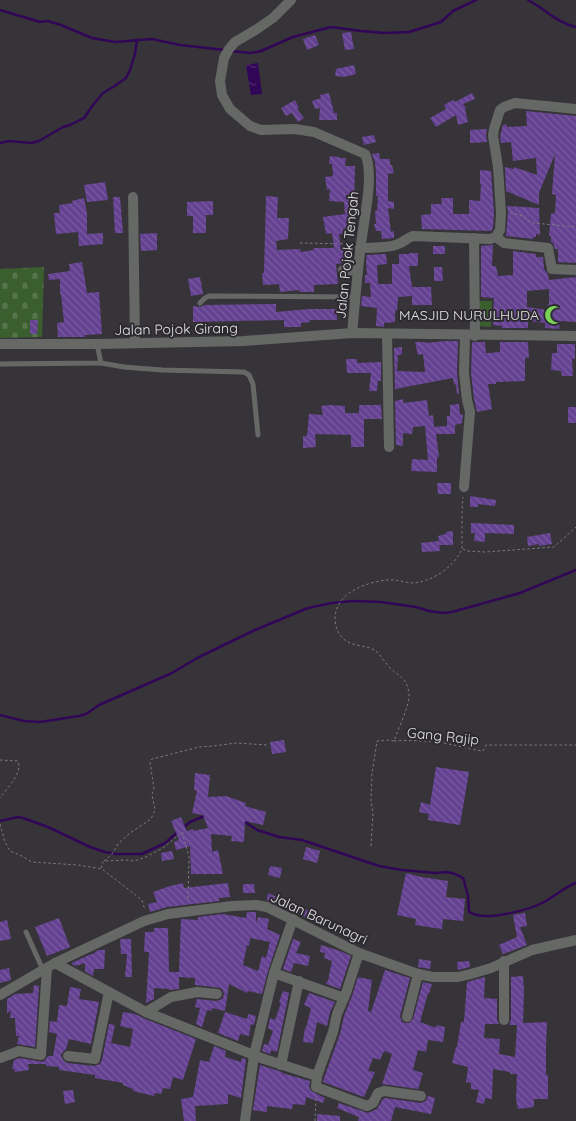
<svg xmlns="http://www.w3.org/2000/svg" width="576" height="1121" viewBox="0 0 576 1121" font-family="Quicksand,sans-serif">
	<style>
		.cemetery { fill: url(#cemetery-stones) }
		.pitch { fill: #3b5e2e }
		.water { fill: url(#water-ripples) }
		.lines { fill: none; stroke-linecap: round; stroke-linejoin: round }
		.stream { stroke: #320657; stroke-width: 2.5 }
		.building { fill: url(#building-back-hatch); fill-rule: evenodd }
		.path { stroke: #7c7b7f; stroke-width: 1; stroke-dasharray: 2.5 2.5; stroke-linecap: butt }
		.lane { stroke: #666866; stroke-width: 5 }
		.street { stroke: #666866; stroke-width: 10 }
		.labels { text-anchor: middle; stroke-width: 4; stroke-linejoin: round; paint-order: stroke }
		.street-label { font-size: 14px; fill: #e4e3e6; stroke: #2c2a2f }
		.poi-label { font-size: 14px; fill: #e4e3e6; stroke: #2c2a2f; text-anchor: end }
	</style>
	<defs>
		<pattern id="cemetery-stones" width="16" height="16" patternUnits="userSpaceOnUse" patternTransform="scale(1.25)"><rect width="16" height="16" fill="#3b5e2e"/><path d="M2 7V4a2 2 0 0 1 4 0v3zM10 15v-3a2 2 0 0 1 4 0v3z" fill="#57754c"/></pattern>
		<pattern id="water-ripples" width="26" height="14" patternUnits="userSpaceOnUse" patternTransform="scale(1.25)"><rect width="26" height="14" fill="#320657"/><path d="M2 4q2-2 4 0t4 0M15 11q2-2 4 0t4 0" fill="none" stroke="#502a6f"/></pattern>
		<pattern id="building-back-hatch" width="6" height="6" patternUnits="userSpaceOnUse" patternTransform="scale(1.25)"><rect width="6" height="6" fill="#644191"/><path d="M-1 5l2 2M0 0l6 6M5-1l2 2" fill="none" stroke="#7a5ca0"/></pattern>
	</defs>
	<rect width="100%" height="100%" fill="#363439"/>
	<!-- cemetery -->
	<polygon class="cemetery" points="44,267 42,337 0,338 0,269"/>
	<!-- pitch -->
	<polygon class="pitch" points="479,301 492,301 491,327 478,326"/>
	<!-- water -->
	<polygon class="water" points="258,63 262,94 251,95 246,65"/>
	<g class="lines">
		<!-- stream -->
		<g class="stream">
			<path d="M 528,0 C 545,9 557,23 576,27"/>
			<polyline points="0,10 40,22 48,21 61,25 92,38 115,42 152,39 180,45 225,50"/>
			<polyline points="230,51 251,53 261,51 293,37 331,27 361,31 385,33 409,32 441,22 453,11 476,0"/>
			<polyline points="0,143 9,141 31,143 39,141 63,127 70,125 84,118 93,105 103,93 113,87 126,78 130,70 135,54 137,40"/>
			<polyline points="0,715 24,721 40,722 79,716 86,714 99,705 172,673 199,657 255,630 308,608 332,603 353,601 381,602 416,607 429,611 444,613 452,612 520,593 576,570"/>
			<path d="M 242,820 L 257,830 L 279,837 L 302,840 L 379,866 L 402,870 L 435,873 L 447,872 L 455,874 L 463,878 L 464,881 L 468,896 L 469,912 C 472,913 474,915 477,915 C 491,919 529,910 542,903 C 554,897 563,888 576,883"/>
			<polyline points="0,821 18,817 23,818 48,827 90,847 105,852 116,854 142,854 165,843 179,831"/>
			<polyline points="183,828 190,822 207,815"/>
		</g>
	</g>
	<!-- building -->
	<g class="building">
		<polygon points="351,32 354,49 345,50 342,33"/>
		<polygon points="315,35 319,45 307,50 303,39"/>
		<polygon points="354,65 356,74 344,77 335,76 336,69"/>
		<polygon points="329,93 334,113 337,113 337,120 319,120 320,108 315,109 312,101 321,98 320,95"/>
		<polygon points="472,93 475,99 463,104 466,108 465,109 468,122 458,125 456,115 436,127 430,118 446,109 444,105 453,100 455,102"/>
		<polygon points="295,100 299,108 297,109 304,118 298,122 292,113 286,116 281,108"/>
		<polygon points="526,111 576,116 576,263 558,262 558,249 555,249 553,243 551,242 551,236 549,236 551,214 555,213 556,195 552,194 555,154 539,193 539,205 506,191 505,167 514,169 514,167 537,175 536,158 513,161 511,142 501,143 500,136 503,125 506,124 507,127 527,126"/>
		<polygon points="487,129 486,135 487,142 470,143 470,130"/>
		<polygon points="374,135 376,142 364,145 362,137"/>
		<polygon points="379,153 380,159 390,159 390,165 392,165 394,173 388,174 388,201 394,202 394,209 388,208 391,232 394,231 394,238 382,239 381,231 376,231 374,224 376,224 375,211 377,211 378,196 376,196 376,173 375,162 372,154"/>
		<polygon points="330,156 339,157 339,158 346,158 345,166 355,166 354,211 352,211 354,233 339,234 341,250 353,249 352,260 343,260 343,263 336,264 338,284 314,285 314,292 300,292 299,290 280,292 279,284 263,285 262,273 264,273 266,196 278,197 277,218 289,218 288,239 276,241 277,250 300,249 301,252 314,250 313,248 334,248 332,233 326,234 323,217 345,214 344,202 329,201 330,189 327,190 325,177 333,176 332,164 329,164"/>
		<polygon points="480,170 491,171 494,213 493,228 491,231 422,229 421,215 431,214 431,204 442,204 441,198 453,198 453,214 469,214 469,200 480,201 481,184 480,184"/>
		<polygon points="105,182 108,200 87,202 84,185"/>
		<polygon points="113,197 120,197 123,233 115,233"/>
		<polygon points="84,198 87,213 87,234 103,233 103,244 79,246 78,232 56,234 54,213 60,213 59,205 73,203 72,201"/>
		<polygon points="213,201 213,215 206,215 206,233 193,233 193,216 187,216 187,202"/>
		<polygon points="507,206 539,208 540,235 536,234 536,237 533,237 534,239 506,236 508,212"/>
		<polygon points="157,233 157,250 141,251 140,234"/>
		<path d="M 493,245 L 492,266 L 496,266 L 498,276 L 513,275 L 513,251 L 536,254 L 536,257 L 543,257 L 544,269 L 548,274 L 549,280 L 576,277 L 576,322 L 560,321 L 559,329 L 545,328 L 545,323 L 528,321 L 528,328 L 502,328 L 502,326 L 493,325 L 494,298 L 481,297 L 481,246 ZM 549,289 L 549,304 L 548,304 L 547,310 L 527,307 L 527,291 Z"/>
		<rect x="433" y="246" width="12" height="8"/>
		<polygon points="409,253 418,253 418,266 409,266 412,287 431,287 432,305 412,305 412,296 398,297 397,311 395,310 395,322 384,323 384,327 376,326 377,308 361,306 362,296 371,297 370,283 365,283 365,275 367,275 366,261 367,255 386,254 387,264 377,265 378,284 392,284 392,264 399,264 399,254 409,254"/>
		<polygon points="82,262 87,293 99,292 102,334 85,335 85,337 58,337 57,323 64,322 61,294 60,294 60,279 49,280 48,274 70,271 69,264"/>
		<polygon points="434,267 442,267 443,281 434,281"/>
		<polygon points="200,277 203,294 191,296 188,279"/>
		<polygon points="276,304 276,312 309,309 337,309 337,320 310,320 310,322 301,323 301,327 284,327 284,320 193,322 193,306 201,307 204,305"/>
		<polygon points="30,320 38,320 37,334 30,334"/>
		<polygon points="446,341 458,341 457,373 459,394 457,394 456,385 454,384 453,378 395,389 394,348 402,347 402,354 398,355 397,371 425,372 423,354 418,355 415,342 425,342 425,343"/>
		<polygon points="472,342 485,342 486,353 488,353 500,352 500,342 528,342 529,358 525,358 525,381 496,382 496,384 488,384 492,409 477,412 474,399 471,373"/>
		<polygon points="557,344 575,344 575,359 572,359 573,376 562,376 561,371 551,370 552,353 557,353"/>
		<polygon points="346,359 357,359 357,363 381,362 381,381 378,381 377,391 369,391 371,373 347,373"/>
		<polygon points="404,399 403,403 427,400 429,416 433,415 434,427 447,426 447,416 450,416 450,405 459,404 460,415 463,414 462,423 455,425 455,434 436,434 439,457 437,457 437,472 411,471 412,459 428,460 425,426 413,427 412,434 403,433 403,446 396,445 395,401"/>
		<polygon points="329,405 345,406 345,413 359,413 359,405 381,405 382,419 364,419 364,447 351,447 351,435 315,434 316,447 303,448 303,436 307,436 309,414 323,415 321,406"/>
		<rect x="568" y="407" width="8" height="16"/>
		<polygon points="437,483 451,483 451,494 438,494"/>
		<polygon points="470,496 496,500 495,506 478,504 478,507 470,507"/>
		<polygon points="471,523 514,525 514,534 485,533 485,542 474,541 475,533 471,533"/>
		<polygon points="453,531 453,545 439,545 439,543 440,551 422,552 421,543 439,541 438,536 446,534 446,532"/>
		<polygon points="550,533 552,544 539,546 539,544 528,546 527,537"/>
		<polygon points="284,740 286,752 272,754 270,742"/>
		<polygon points="436,767 469,772 460,825 428,820 429,814 419,812 421,802 430,805"/>
		<polygon points="195,773 210,775 208,797 226,796 246,803 245,806 266,812 263,825 245,821 244,842 231,841 232,836 211,834 212,852 218,850 223,874 191,874 190,846 176,850 174,842 179,840 171,821 181,817 187,832 187,831 193,829 193,831 208,828 203,815 192,813 197,791 194,790"/>
		<polygon points="306,847 320,851 317,863 303,859"/>
		<polygon points="172,851 174,859 162,861 161,853"/>
		<polygon points="270,866 282,868 280,878 268,875"/>
		<polygon points="406,873 421,877 448,881 446,897 465,899 463,921 443,919 442,929 415,925 416,919 397,915"/>
		<polygon points="183,883 184,888 228,883 230,897 219,898 219,901 167,907 150,912 148,904 157,902 153,892 170,886"/>
		<polygon points="243,884 254,884 255,893 243,893"/>
		<polygon points="268,893 281,899 278,905 267,900"/>
		<polygon points="286,898 321,918 317,924 282,905"/>
		<path d="M 247,912 L 256,912 L 256,923 L 258,917 L 269,919 L 267,929 L 280,935 L 268,971 L 262,994 L 248,991 L 247,993 L 229,984 L 225,1011 L 212,1008 L 212,1011 L 207,1010 L 202,1027 L 196,1024 L 200,1008 L 195,1007 L 197,999 L 216,1001 L 220,1000 L 223,998 L 224,994 L 223,991 L 221,988 L 195,985 L 195,978 L 179,977 L 179,989 L 169,990 L 169,989 L 154,988 L 154,999 L 146,1003 L 149,952 L 144,952 L 145,932 L 154,932 L 154,928 L 168,928 L 169,972 L 179,972 L 181,919 L 198,920 L 198,917 L 222,914 L 246,918 ZM 250,938 L 270,942 L 266,958 L 262,956 L 258,971 L 243,965 L 247,945 L 249,946 Z"/>
		<polygon points="525,913 527,926 520,927 527,945 503,954 499,945 517,937 513,915"/>
		<polygon points="59,918 70,947 47,956 35,927"/>
		<polygon points="7,920 11,939 0,941 0,922"/>
		<polygon points="122,939 131,939 132,977 125,977 127,954 121,954 120,940"/>
		<polygon points="293,939 301,942 296,953 310,956 308,966 294,963 291,972 283,969"/>
		<polygon points="321,945 340,951 351,956 340,989 326,984 327,981 328,981 332,961 324,958 325,953 320,952"/>
		<polygon points="99,950 105,950 104,969 94,969 93,976 85,971 85,963 75,966 72,964 72,963 89,955 95,953 95,952"/>
		<polygon points="419,959 431,961 430,969 418,967"/>
		<polygon points="469,961 470,967 458,970 457,962"/>
		<polygon points="9,968 11,980 0,983 0,970"/>
		<polygon points="385,970 410,978 400,1016 402,1022 405,1023 409,1023 413,1019 423,982 432,984 429,994 428,993 420,1022 436,1028 436,1025 445,1027 443,1042 428,1040 426,1052 418,1050 413,1070 423,1073 418,1089 382,1084 392,1054 384,1051 380,1060 373,1058 368,1071 375,1072 364,1097 323,1082 324,1078 340,1034 344,1016 352,996 358,977 372,980 368,1011 371,1012"/>
		<polygon points="523,976 524,991 523,1023 547,1022 546,1047 546,1075 548,1075 548,1099 534,1099 534,1107 518,1109 516,1099 517,1074 510,1074 510,1072 493,1069 492,1099 485,1098 484,1104 476,1102 479,1090 471,1089 471,1083 466,1082 468,1067 452,1063 456,1047 457,1047 461,1022 464,1022 467,982 485,977 484,998 497,999 497,1020 499,1024 485,1024 484,1038 500,1039 499,1054 515,1057 517,1025 509,1025 511,1020 511,977"/>
		<polygon points="34,985 39,986 35,1047 17,1044 19,1036 16,1036 15,1018 10,1018 11,1011 7,1013 7,999 15,994 33,993"/>
		<polygon points="70,987 81,989 79,999 99,1002 91,1044 69,1039 66,1049 63,1052 61,1055 62,1058 64,1061 67,1063 94,1066 100,1064 102,1060 109,1024 115,1025 111,1043 130,1047 133,1029 120,1026 123,1012 135,1014 143,1018 196,1039 183,1080 173,1077 170,1089 163,1088 161,1094 155,1093 154,1096 133,1091 133,1089 123,1085 123,1083 95,1078 95,1075 59,1070 59,1067 46,1066 46,1064 28,1064 29,1070 15,1072 14,1069 12,1069 14,1060 20,1058 43,1062 46,1059 48,1056 53,1056 57,1034 49,1032 50,1021 57,1022 59,1005 67,1006"/>
		<polygon points="283,991 289,993 277,1052 271,1050 270,1054 262,1051 264,1044 268,1045 273,1031 268,1028 270,1018 275,1020 281,1003 279,1002"/>
		<polygon points="309,993 335,1002 330,1012 327,1026 317,1022 313,1043 303,1042 305,1028 306,1028 311,1008 304,1005"/>
		<polygon points="225,1012 247,1019 248,1014 256,1016 254,1025 251,1024 249,1036 240,1034 238,1041 218,1033"/>
		<polygon points="214,1046 226,1051 225,1057 241,1062 242,1058 246,1059 241,1098 228,1094 228,1104 195,1106 196,1121 184,1121 181,1099 193,1097 200,1060 209,1062"/>
		<polygon points="260,1065 282,1072 282,1073 310,1081 309,1087 311,1091 325,1098 323,1103 306,1097 305,1105 293,1104 292,1109 267,1106 267,1112 253,1110"/>
		<polygon points="73,1090 75,1102 65,1104 63,1091"/>
		<polygon points="428,1096 435,1098 431,1114 395,1107 391,1121 358,1121 359,1117 337,1108 339,1103 368,1113 377,1109 383,1099 385,1098 421,1103 426,1101"/>
		<polygon points="317,1114 340,1116 340,1121 317,1121"/>
	</g>
	<g class="lines">
		<!-- path -->
		<g class="path">
			<polyline points="510,213 523,216 526,220 534,223 576,227"/>
			<polyline points="300,243 352,244"/>
			<polyline points="463,549 467,551 485,552 554,547 576,527"/>
			<path d="M 394,741 C 408,740 423,741 437,742 C 453,744 468,749 483,751 L 486,745 L 576,745"/>
			<path d="M 0,760 L 18,761 C 23,773 7,788 0,798"/>
			<polyline points="0,824 5,842 10,851 20,855 32,862 78,865 102,869 142,900 145,910"/>
			<path d="M 371,846 L 373,813 L 371,801 L 372,774 L 377,741 L 389,740 L 394,741 C 398,729 410,705 409,694 C 407,677 399,677 389,667 C 385,662 381,656 377,652 C 369,645 357,647 348,642 C 335,635 332,618 338,606 C 346,588 377,579 395,580 C 401,581 408,583 414,583 C 433,581 454,567 462,549 L 462,512 L 463,497"/>
			<polyline points="104,861 112,854 118,844 130,833 151,819 155,810 152,794 154,788 150,762 152,759 199,747 213,746 236,743 267,745"/>
			<polyline points="102,868 101,865 104,861 127,860 134,861 144,858 163,848 182,832 189,856 188,901"/>
			<polyline points="315,1121 316,1097"/>
		</g>
		<!-- lane -->
		<g class="lane">
			<polyline points="200,303 205,298 209,296 355,297"/>
			<polyline points="101,363 124,367 162,370 244,372 249,375 253,384 258,435"/>
			<polyline points="0,364 101,363 97,344"/>
			<polyline points="26,932 43,970"/>
		</g>
		<!-- street -->
		<g class="street">
			<path d="M 291,0 L 273,18 L 257,29 L 235,42 L 229,49 L 224,58 L 220,81 L 222,95 L 230,109 L 250,126 L 261,130 L 295,129 L 314,132 L 365,154 C 375,174 363,223 361,245 C 357,274 355,304 352,333"/>
			<polyline points="133,197 135,343"/>
			<polyline points="496,237 504,243 548,248 552,269 576,270"/>
			<polyline points="474,238 475,336"/>
			<path d="M 360,248 C 372,247 388,249 398,244 C 404,242 407,238 413,236 L 490,239 L 496,237 L 500,230 L 501,213 L 498,167 L 493,136 L 494,129 L 500,110 L 504,107 L 515,103 L 576,109"/>
			<polyline points="343,270 358,271"/>
			<polyline points="387,334 389,447"/>
			<polyline points="0,344 97,344 244,341 352,333 576,336"/>
			<polyline points="464,487 470,412 467,400 464,373 465,335"/>
			<polyline points="359,953 346,993 337,1014 333,1032 317,1076 316,1087 367,1106 373,1103 378,1093 384,1091 421,1096"/>
			<polyline points="504,961 504,1020"/>
			<polyline points="55,963 146,1012 264,1059 317,1076"/>
			<polyline points="274,973 344,998"/>
			<polyline points="0,995 55,963 144,921 168,914 232,906 256,905 267,907 359,953 418,974 433,977 458,977 471,974 491,968 532,950 576,940"/>
			<polyline points="146,1012 171,997 197,992 217,994"/>
			<polyline points="407,1017 418,974"/>
			<polyline points="68,1056 95,1059 109,992"/>
			<polyline points="0,1058 19,1051 41,1055 47,968"/>
			<polyline points="281,1065 299,981"/>
			<polyline points="245,1121 254,1055 274,973 293,919"/>
		</g>
	</g>
	<!-- icons -->
	<defs>
		<g id="mosque-bare" transform="scale(1.5)"><path d="M3.5-4.9A6 6 0 1 0 3.5 4.9A5 5 0 1 1 3.5-4.9Z" fill="#7ad157" stroke="#2c2a2f" stroke-width="2.5" paint-order="stroke"/></g>
	</defs>
	<g fill-rule="evenodd">
		<use href="#mosque-bare" x="554" y="315"/>
	</g>
	<g class="labels">
		<!-- street labels -->
		<g class="street-label">
			<text transform="translate(347 255) rotate(-84)" y="5">Jalan Pojok Tengah</text>
			<text transform="translate(176 329) rotate(-1)" y="5">Jalan Pojok Girang</text>
			<text transform="translate(443 736) rotate(6)" y="5">Gang Rajip</text>
			<text transform="translate(319 918) rotate(25)" y="5">Jalan Barunagri</text>
		</g>
		<!-- poi labels -->
		<g class="poi-label">
			<text x="539" y="320">MASJID NURULHUDA</text>
		</g>
	</g>
</svg>
